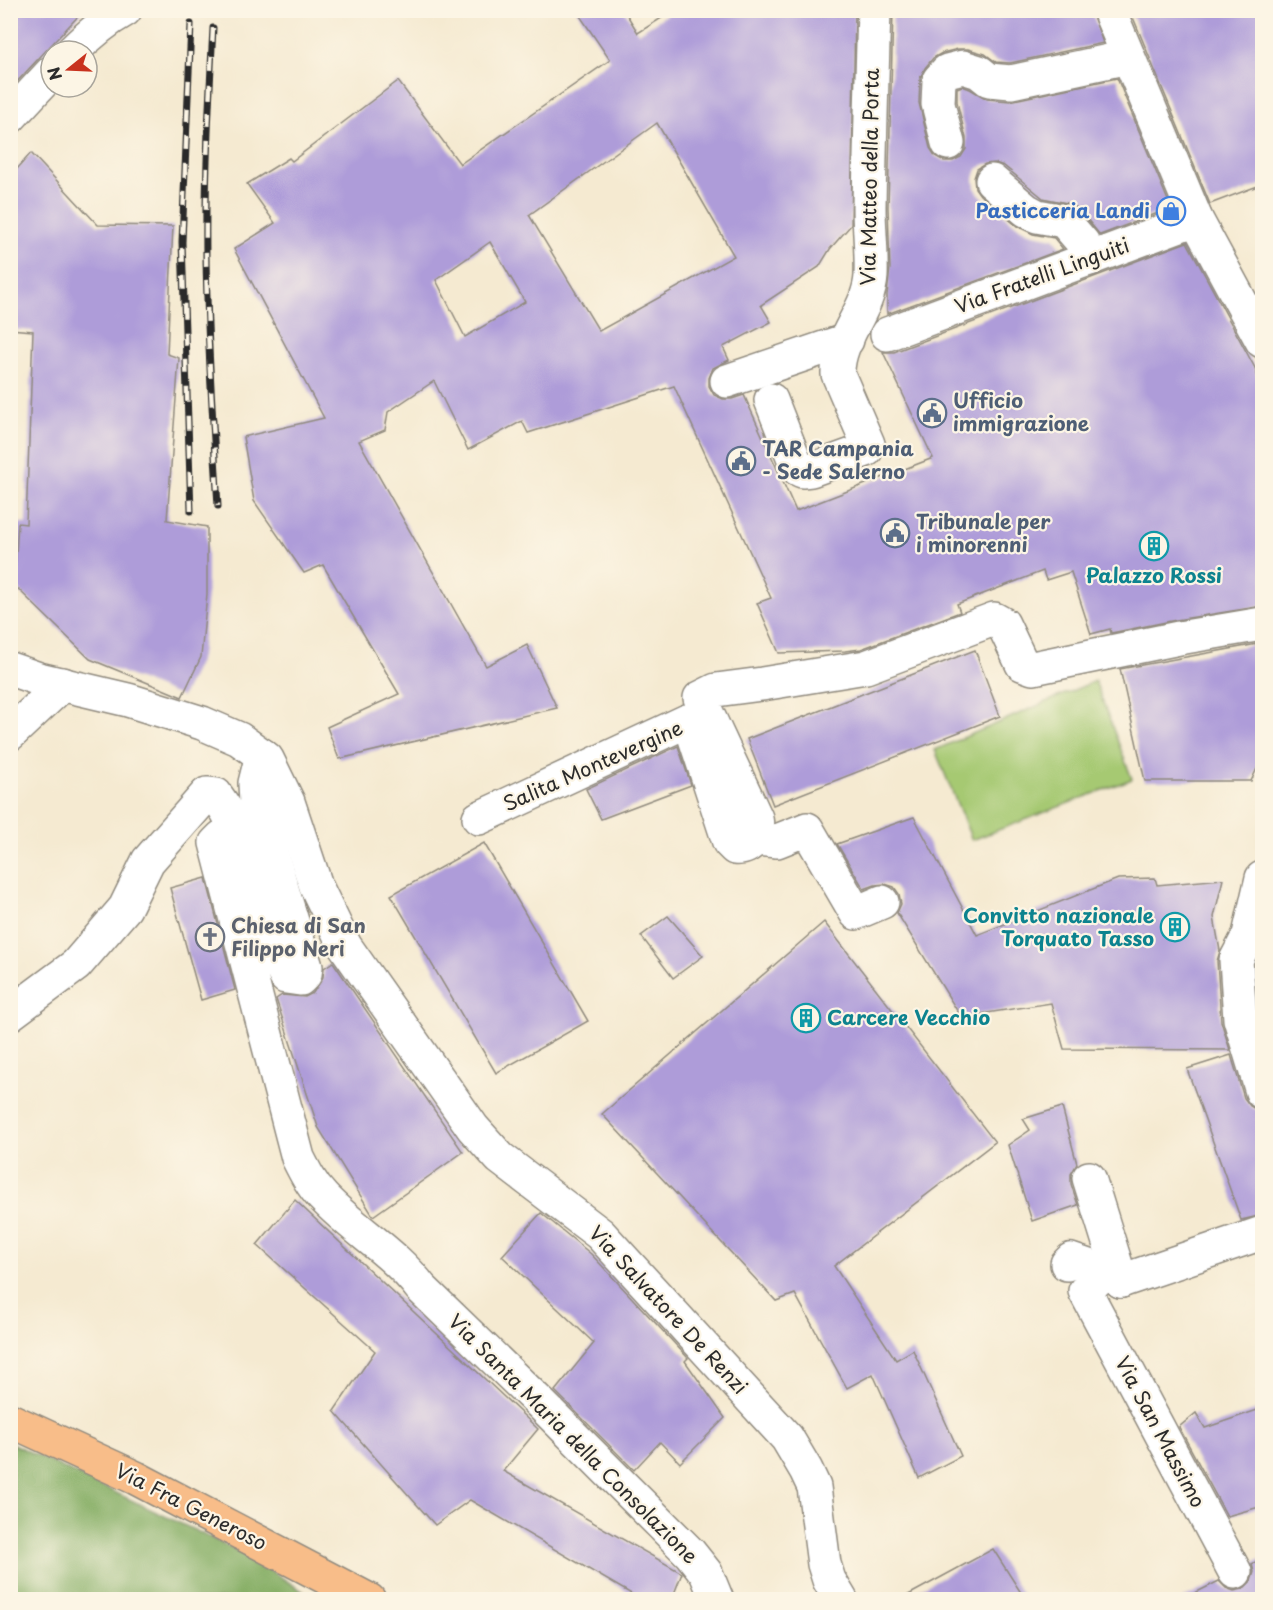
<svg xmlns="http://www.w3.org/2000/svg" width="1273" height="1610" viewBox="0 0 1273 1610" font-family="'Playpen Sans',sans-serif">
	<style>
		.green { fill: #a6c972; stroke: #687a4e; stroke-width: 1.5 }
		.forest { fill: #84ad64; stroke: #586c48; stroke-width: 1.5 }
		.building { fill: #ae9cd9; fill-rule: evenodd }
		.lines { fill: none; stroke-linecap: round; stroke-linejoin: round }
		.minor-casing { stroke: #908a7e; stroke-width: 36 }
		.major-casing { stroke: #908a7e; stroke-width: 36 }
		.minor { stroke: #fff; stroke-width: 33 }
		.major { stroke: #f8bd89; stroke-width: 33 }
		.rail-casing { stroke: #2b2b2b; stroke-width: 7 }
		.rail { stroke: #fcf5e5; stroke-width: 4.5; stroke-dasharray: 14; stroke-linecap: butt }
		.labels { text-anchor: middle; stroke-width: 4.5; stroke-linejoin: round; paint-order: stroke }
		.street-label { font-size: 20px; fill: #2b2b2b; stroke: #fcf5e5 }
		.shop-label { font-size: 20px; font-weight: bold; fill: #366cbe; stroke: #fcf5e5; text-anchor: end }
		.service-label { font-size: 20px; font-weight: bold; fill: #4e5e75; stroke: #fcf5e5; text-anchor: start }
		.culture-label { font-size: 20px; font-weight: bold; fill: #0d838f; stroke: #fcf5e5 }
		.worship-label { font-size: 20px; font-weight: bold; fill: #5b616d; stroke: #fcf5e5; text-anchor: start }
	</style>
	<rect width="100%" height="100%" fill="#fcf5e5"/>
	<filter id="ink" filterUnits="userSpaceOnUse"><feTurbulence type="fractalNoise" baseFrequency=".0167" numOctaves="2"/><feDisplacementMap in="SourceGraphic" scale="12" xChannelSelector="R" yChannelSelector="G"/><feConvolveMatrix kernelMatrix="1 2 1 2 8 2 1 2 1" color-interpolation-filters="sRGB"/></filter>
	<filter id="wash" filterUnits="userSpaceOnUse"><feTurbulence type="fractalNoise" baseFrequency=".008" numOctaves="4" result="noise"/><feDisplacementMap in="SourceGraphic" scale="24" xChannelSelector="R" yChannelSelector="G"/><feGaussianBlur stdDeviation="1.35" result="paint"/><feColorMatrix in="noise" values="0 0 0 0 0 0 0 0 0 0 0 0 0 0 0 0 0 1.4 0 .05"/><feComposite in="paint" operator="in"/></filter>
	<g filter="url(#wash)">
		<rect width="100%" height="100%" fill="#f5ead1"/>
		<!-- green -->
		<polygon class="green" points="1095,681 1132,779 972,840 935,750"/>
		<!-- forest -->
		<polygon class="forest" points="11,1443 245,1554 315,1599 11,1600"/>
		<g id="blocks">
			<!-- building -->
			<g class="building">
				<polygon points="10,10 84,10 10,89"/>
				<path d="M 576,10 L 624,10 L 638,33 L 674,10 L 855,10 L 851,225 L 830,249 L 819,267 L 761,305 L 771,322 L 723,347 L 729,360 L 713,368 L 709,378 L 709,386 L 714,395 L 723,399 L 732,399 L 744,395 L 796,511 L 933,458 L 883,352 L 894,352 L 1187,242 L 1255,368 L 1263,394 L 1263,606 L 1176,620 L 1111,633 L 1110,629 L 1091,634 L 1071,572 L 1046,580 L 1043,571 L 957,604 L 960,612 L 861,649 L 845,651 L 779,653 L 757,603 L 771,598 L 674,386 L 528,433 L 522,421 L 468,450 L 434,381 L 388,412 L 385,430 L 359,441 L 486,666 L 527,645 L 557,708 L 339,759 L 327,727 L 399,694 L 323,565 L 304,573 L 254,501 L 243,437 L 324,418 L 234,249 L 275,223 L 247,184 L 289,158 L 292,161 L 398,81 L 460,164 L 610,60 ZM 657,123 L 734,256 L 599,331 L 529,215 ZM 490,242 L 525,302 L 465,337 L 436,280 Z"/>
				<polygon points="893,10 1091,10 1103,43 1010,63 996,62 985,54 968,49 958,49 942,53 933,58 925,68 920,78 919,103 930,148 935,156 944,161 953,161 961,157 966,149 966,138 957,102 957,88 962,86 970,89 987,99 1010,101 1117,78 1171,208 1100,235 1078,208 1067,203 1043,198 1004,166 995,163 985,164 977,169 974,178 975,188 980,195 1017,226 1033,234 1054,238 1063,249 887,314 887,295 890,268 888,207"/>
				<polygon points="1130,10 1263,10 1263,184 1210,204"/>
				<polygon points="31,153 98,225 173,226 167,354 179,358 167,520 207,527 207,594 201,657 182,697 90,659 14,585 18,523 26,524 33,331 10,329 10,177"/>
				<polygon points="1263,643 1263,756 1251,781 1145,781 1120,669"/>
				<polygon points="975,650 1000,716 773,805 747,739"/>
				<polygon points="678,746 691,785 601,819 586,789"/>
				<polygon points="914,817 977,935 1118,879 1155,878 1157,885 1223,879 1214,917 1220,951 1217,961 1221,1021 1230,1050 1064,1049 1051,1003 961,1017 897,913 901,904 899,894 894,887 885,884 875,885 864,889 837,844"/>
				<polygon points="484,843 588,1021 496,1073 391,895"/>
				<polygon points="206,878 235,990 201,1000 170,888"/>
				<polygon points="668,916 703,956 673,978 641,936"/>
				<polygon points="824,922 995,1142 834,1266 896,1360 913,1350 961,1456 919,1478 873,1374 847,1388 795,1294 776,1301 602,1114"/>
				<polygon points="333,962 463,1152 373,1216 318,1127 276,999 282,995 305,997 313,993 323,977 324,968"/>
				<polygon points="1263,977 1263,1029 1259,1016 1256,978"/>
				<polygon points="1231,1055 1244,1098 1250,1106 1257,1110 1263,1110 1263,1215 1241,1220 1187,1069"/>
				<polygon points="1062,1107 1077,1164 1071,1174 1071,1184 1078,1205 1032,1221 1008,1145 1030,1130 1023,1119"/>
				<polygon points="295,1200 538,1429 503,1471 682,1573 672,1599 640,1599 470,1500 435,1525 334,1411 375,1351 257,1245"/>
				<polygon points="541,1213 591,1254 688,1358 685,1361 725,1418 680,1463 660,1442 634,1470 555,1391 594,1343 502,1256"/>
				<polygon points="1263,1408 1263,1506 1227,1516 1179,1427 1196,1413 1205,1428"/>
				<polygon points="993,1549 1025,1599 901,1599"/>
				<polygon points="1263,1558 1263,1599 1183,1599 1219,1581 1226,1588 1234,1591 1243,1589 1251,1581 1254,1572 1252,1564"/>
			</g>
		</g>
	</g>
	<g filter="url(#ink)">
		<use href="#blocks" fill-opacity="0" stroke="#908a7e" stroke-width="1.5"/>
		<g class="lines">
			<!-- minor casing -->
			<g class="minor-casing">
				<g id="minor">
					<polyline points="1109,10 1196,219 1262,341"/>
					<path d="M 73,51 C 88,36 105,21 125,10"/>
					<polyline points="10,117 51,73"/>
					<polyline points="948,143 938,104 939,80 947,71 963,67 979,72 989,80 1011,82 1128,57"/>
					<polyline points="992,181 1026,210 1037,216 1064,221 1083,243 1090,259"/>
					<polyline points="887,334 1196,219"/>
					<polyline points="727,381 847,340"/>
					<path d="M 771,400 L 798,469 L 802,471 L 811,470 L 866,450 L 868,444 L 838,374 C 837,338 869,311 871,276 C 872,253 869,230 869,207 C 870,142 872,76 874,10"/>
					<polyline points="10,669 39,679 128,700 202,723 239,739 267,759 288,802 316,886 345,946 473,1128 500,1158 600,1234 787,1438 806,1470 814,1487 824,1564 829,1580 841,1600"/>
					<polyline points="10,734 63,684"/>
					<path d="M 262,755 L 255,783 L 256,804 L 306,967 L 305,974 L 300,979 L 286,977 L 284,973 L 233,837 L 222,837 L 216,843 L 298,1158 C 305,1172 312,1186 323,1197 C 354,1230 394,1252 421,1288 L 541,1404 L 690,1553 L 706,1573 L 717,1600"/>
					<path d="M 479,818 L 687,721 L 690,723 L 729,842 L 735,848 C 753,850 759,834 756,818 L 700,698 L 716,690 L 762,684 L 866,667 L 994,619 L 1003,624 L 1022,664 L 1033,668 L 1179,638 L 1262,624"/>
					<polyline points="755,839 777,841 807,829 856,913 882,902"/>
					<polyline points="1262,878 1249,935 1236,960 1240,1019 1262,1092"/>
					<path d="M 10,1014 L 76,965 L 125,908 L 148,861 L 207,794 L 216,795 C 226,809 234,819 233,837"/>
					<polyline points="1089,1178 1121,1281"/>
					<polyline points="1067,1264 1071,1260 1106,1272"/>
					<polyline points="1121,1281 1111,1267 1085,1291 1235,1572"/>
					<polyline points="1121,1281 1262,1233"/>
				</g>
			</g>
			<!-- major casing -->
			<g class="major-casing">
				<polyline id="major" points="10,1420 136,1478 369,1600"/>
			</g>
			<!-- minor -->
			<use href="#minor" class="minor"/>
			<!-- major -->
			<use href="#major" class="major"/>
			<!-- rail casing -->
			<g class="rail-casing">
				<g id="rail">
					<polyline points="191,24 182,242 191,511"/>
					<path d="M 213,28 C 209,104 205,180 206,256 C 207,339 213,422 218,506"/>
				</g>
			</g>
			<!-- rail -->
			<use href="#rail" class="rail"/>
		</g>
	</g>
	<!-- icons -->
	<defs>
		<g id="shop-ring" transform="scale(1.5)"><circle r="9.5" fill="#fcf5e5" stroke="#3f7fe0" stroke-width="1.5"/><path d="M-5-2.5h2.3a2.7 3.5 0 0 1 5.4 0H5L5.5 6h-11ZM-1.5-2.5h3a1.5 2.3 0 0 0-3 0Z" fill="#3f7fe0"/></g>
		<g id="civic-ring" transform="scale(1.5)"><circle r="9.5" fill="#fcf5e5" stroke="#5c6f8a" stroke-width="1.5"/><path d="M-.6-6.5H3V-4.5H.6V-3L4-1V1h2V6H-6V1h2V-1L-.6-3ZM-1.2 2.5V6h2.4V2.5Z" fill="#5c6f8a"/></g>
		<g id="building-ring" transform="scale(1.5)"><circle r="9.5" fill="#fcf5e5" stroke="#0f9aa8" stroke-width="1.5"/><path d="M-4-6H4V6H1V3H-1V6H-4ZM-2.5-4.3h1.7v1.8h-1.7ZM.8-4.3h1.7v1.8H.8ZM-2.5-1h1.7V.8h-1.7ZM.8-1h1.7V.8H.8Z" fill="#0f9aa8"/></g>
		<g id="church-ring" transform="scale(1.5)"><circle r="9.5" fill="#fcf5e5" stroke="#6b7280" stroke-width="1.5"/><path d="M-1.2-6h2.4v3.5h3.3v2.4h-3.3V6h-2.4V-.1h-3.3v-2.4h3.3Z" fill="#6b7280"/></g>
	</defs>
	<g fill-rule="evenodd">
		<use href="#shop-ring" x="1171" y="211"/>
		<use href="#civic-ring" x="932" y="413"/>
		<use href="#civic-ring" x="741" y="461"/>
		<use href="#civic-ring" x="895" y="533"/>
		<use href="#building-ring" x="1154" y="546"/>
		<use href="#building-ring" x="1175" y="927"/>
		<use href="#church-ring" x="210" y="937"/>
		<use href="#building-ring" x="806" y="1018"/>
	</g>
	<g class="labels">
		<!-- street labels -->
		<g class="street-label">
			<text transform="translate(870 177) rotate(-89)" y="7">Via Matteo della Porta</text>
			<text transform="translate(1042 276) rotate(-20)" y="7">Via Fratelli Linguiti</text>
			<text transform="translate(593 766) rotate(-24)" y="7">Salita Montevergine</text>
			<text transform="translate(668 1310) rotate(47)" y="7">Via Salvatore De Renzi</text>
			<text transform="translate(1160 1432) rotate(62)" y="7">Via San Massimo</text>
			<text transform="translate(573 1439) rotate(45)" y="7">Via Santa Maria della Consolazione</text>
			<text transform="translate(191 1507) rotate(27)" y="7">Via Fra Generoso</text>
		</g>
		<!-- shop labels -->
		<g class="shop-label">
			<text x="1150" y="218">Pasticceria Landi</text>
		</g>
		<!-- service labels -->
		<g class="service-label">
			<text x="953" y="408">Ufficio<tspan x="953" dy="23">immigrazione</tspan></text>
			<text x="762" y="456">TAR Campania<tspan x="762" dy="23">- Sede Salerno</tspan></text>
			<text x="916" y="529">Tribunale per<tspan x="916" dy="23">i minorenni</tspan></text>
		</g>
		<!-- culture labels -->
		<g class="culture-label">
			<text x="1154" y="583">Palazzo Rossi</text>
			<text x="1154" y="923" text-anchor="end">Convitto nazionale<tspan x="1154" dy="23">Torquato Tasso</tspan></text>
			<text x="827" y="1025" text-anchor="start">Carcere Vecchio</text>
		</g>
		<!-- worship labels -->
		<g class="worship-label">
			<text x="231" y="933">Chiesa di San<tspan x="231" dy="23">Filippo Neri</tspan></text>
		</g>
	</g>
	<!-- margin -->
	<rect width="1273" height="1610" fill="none" stroke="#fcf5e5" stroke-width="36"/>
	<!-- north arrow -->
	<g transform="translate(69 69) rotate(252)"><circle r="28" fill="#fcf5e5" stroke="#a8a49b" stroke-width="1.5"/>
	<path d="M0-4.5L10 22L0 15L-10 22Z" fill="#c8321e"/>
	<text y="-9" font-size="16" font-weight="bold" text-anchor="middle" fill="#2b2b2b">N</text>
	</g>
</svg>
